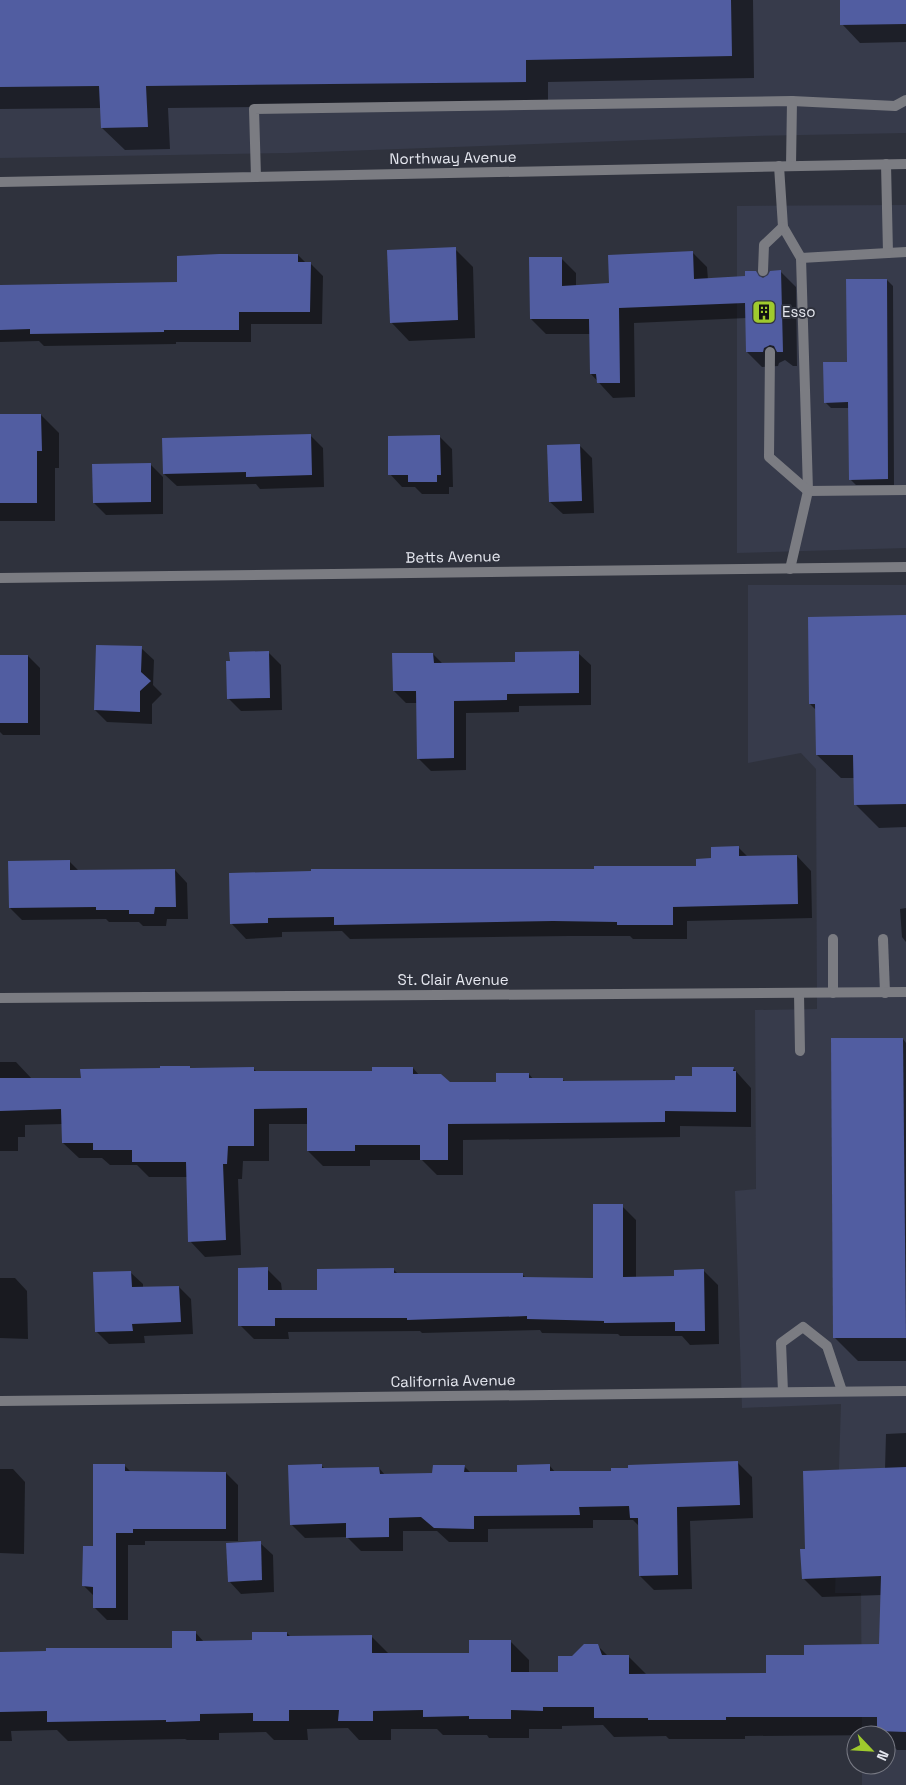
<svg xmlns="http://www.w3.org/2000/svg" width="906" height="1785" viewBox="0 0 906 1785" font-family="'Space Grotesk',sans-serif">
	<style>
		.built { fill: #373b4b }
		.shadow { fill: #0007 }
		.building { fill: #515da1 }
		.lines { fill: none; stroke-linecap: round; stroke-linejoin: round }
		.lane { stroke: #7b7c82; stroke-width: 10 }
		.street { stroke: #7b7c82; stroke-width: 10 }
		.labels { text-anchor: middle; stroke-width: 4; stroke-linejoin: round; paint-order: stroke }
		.street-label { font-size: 15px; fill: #e5e7ef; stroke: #2f323d }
		.poi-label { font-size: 15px; fill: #e5e7ef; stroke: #2f323d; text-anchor: start }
	</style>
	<rect width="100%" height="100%" fill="#2f323d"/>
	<!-- built -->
	<g class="built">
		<polygon points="0,0 906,0 906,133 753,136 288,153 0,158"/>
		<polygon points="906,205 906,548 737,553 737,206"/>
		<polygon points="748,585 906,585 906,1785 862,1785 862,1765 886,1765 886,1735 862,1735 861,1593 835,1593 841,1404 742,1408 735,1191 756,1189 755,1010 817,1009 816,769 801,753 748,763"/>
	</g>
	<!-- shadow -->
	<g class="shadow">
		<polygon points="0,0 753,0 754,78 548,82 548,104 168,108 170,149 125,150 102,128 101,108 0,109"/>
		<polygon points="841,0 906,0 906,42 860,43 842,24"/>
		<polygon points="455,249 473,267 475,338 409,341 391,322"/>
		<polygon points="692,252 707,267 708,280 746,278 756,273 762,279 781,272 796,287 797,366 793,366 785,360 779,363 778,366 762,367 747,352 747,318 634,323 635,397 613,398 591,374 590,334 546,334 531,319 561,258 576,273 576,286 611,284"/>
		<polygon points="298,255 306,263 310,263 323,276 322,324 251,324 251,342 176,342 176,344 44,346 39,341 0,342 0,286 178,283"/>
		<polygon points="887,280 893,286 894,485 856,485 850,479 849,408 831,408 825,402 848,363"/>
		<polygon points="41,415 59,433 59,468 55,468 55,521 0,521 0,416"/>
		<polygon points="310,435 323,448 324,487 260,489 256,484 177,486 164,474"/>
		<polygon points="440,437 452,449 453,487 449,487 449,494 422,494 415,487 402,487 390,474"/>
		<polygon points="579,445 592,458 594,513 563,514 550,502"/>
		<polygon points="150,464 163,477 163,514 106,515 94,503"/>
		<polygon points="906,616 906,827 879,828 855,804 855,778 841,778 817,755 817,711 810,704"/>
		<polygon points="141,648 154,660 153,685 162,694 152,704 152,724 107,722 95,710"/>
		<polygon points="268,652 281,665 282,710 241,711 229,699"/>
		<polygon points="578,653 591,665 591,705 519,706 519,712 466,713 466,770 431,771 418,758 417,703 406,703 394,691 433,654 443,664 517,663"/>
		<polygon points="0,656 28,656 40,668 40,735 3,735 0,732"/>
		<polygon points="738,847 748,857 797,856 811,871 812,918 687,921 687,939 633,939 630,936 569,936 350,939 342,931 282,932 282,937 246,939 232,924 231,875 697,868"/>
		<polygon points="70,862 80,872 175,870 187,883 188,919 167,919 166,926 143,926 139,922 109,922 106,919 22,920 10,908"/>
		<polygon points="906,908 906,942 902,937 900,909"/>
		<polygon points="903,1039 906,1043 906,1361 858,1361 835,1338"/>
		<polygon points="0,1062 16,1062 32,1079 82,1079 189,1067 191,1069 254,1069 257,1072 373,1072 413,1068 419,1075 449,1083 497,1083 529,1074 534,1080 563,1080 566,1082 676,1081 733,1068 751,1088 751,1127 680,1126 680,1137 463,1140 463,1175 437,1175 422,1160 370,1160 370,1166 323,1166 308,1151 308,1124 269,1124 269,1161 243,1161 242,1179 238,1179 241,1255 205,1257 190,1241 187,1177 149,1177 137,1165 110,1165 102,1158 79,1158 63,1143 63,1124 25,1125 25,1137 18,1137 18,1151 0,1151"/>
		<polygon points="622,1206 636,1220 636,1278 676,1277 704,1271 718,1285 719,1344 690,1345 682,1336 620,1336 618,1334 542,1333 540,1330 422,1333 420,1331 288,1332 289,1339 254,1339 240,1325 267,1269 281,1283 282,1291 318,1291 394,1270 398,1274 523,1275 526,1278 594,1279"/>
		<polygon points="130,1272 143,1284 143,1288 179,1287 191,1299 193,1334 144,1336 145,1343 109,1344 96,1331"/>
		<polygon points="0,1278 15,1278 27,1291 28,1339 0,1338"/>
		<polygon points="906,1433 906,1750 897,1750 886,1738 886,1735 745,1736 745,1739 669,1739 666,1736 614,1737 603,1725 562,1726 562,1729 529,1729 529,1738 489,1738 487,1735 443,1735 437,1729 391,1729 391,1740 359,1740 348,1728 307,1729 308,1740 274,1740 266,1732 219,1733 219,1740 187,1740 185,1739 68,1741 57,1730 11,1731 12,1741 0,1741 0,1653 173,1649 195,1632 204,1642 253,1641 287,1633 291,1637 371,1636 390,1655 470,1654 510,1641 529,1660 529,1674 559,1673 572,1657 597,1645 608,1656 628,1656 647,1675 767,1674 806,1656 880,1645 882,1595 822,1597 803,1578 806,1550 885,1469 886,1434"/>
		<polygon points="738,1463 752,1477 753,1518 690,1521 692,1589 654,1590 640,1576 639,1526 633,1520 593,1520 593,1528 488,1529 488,1542 449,1542 437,1531 403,1531 403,1551 361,1551 347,1537 305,1538 291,1524 321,1465 325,1469 379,1468 385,1475 434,1474 464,1466 471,1473 519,1474 549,1465 556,1473 612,1472"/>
		<polygon points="124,1465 132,1473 226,1473 238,1485 238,1541 145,1541 145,1545 128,1545 128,1620 107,1620 94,1607 94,1596 84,1586 94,1547"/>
		<polygon points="0,1469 13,1469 25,1482 24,1554 0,1553"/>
		<polygon points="260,1543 273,1555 274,1592 241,1594 229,1581"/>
	</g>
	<!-- building -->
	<g class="building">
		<polygon points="0,0 731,0 732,56 526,60 526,82 146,86 148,127 101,128 99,86 0,87"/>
		<polygon points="840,0 906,0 906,24 840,25"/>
		<polygon points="456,247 458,320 390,323 387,250"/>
		<polygon points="693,251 694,279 745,276 745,271 756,271 759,276 763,278 768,275 770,271 781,270 783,352 777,352 774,346 770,345 764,348 763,352 746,352 745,303 619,308 620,383 597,383 596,374 590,374 589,319 530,319 529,257 562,257 562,286 609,283 608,255"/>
		<polygon points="219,254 298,254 298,262 311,262 310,312 239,312 239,330 164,330 164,332 30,334 30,329 0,330 0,285 177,282 177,256"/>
		<polygon points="846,279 887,279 888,479 849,480 848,402 824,403 823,362 847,362"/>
		<polygon points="0,414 41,414 42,451 37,451 37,503 0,503"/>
		<polygon points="311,434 312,475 246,477 246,472 163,474 162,438"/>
		<polygon points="440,435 441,475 437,475 437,482 408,482 408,475 388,475 388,436"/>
		<polygon points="580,444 582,501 549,502 547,445"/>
		<polygon points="151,463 151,502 93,503 92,464"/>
		<polygon points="906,615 906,804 854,805 853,755 816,755 815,704 809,704 808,617"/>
		<polygon points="96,645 142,646 141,672 151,681 140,691 140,712 94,710"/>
		<polygon points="269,651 270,698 227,699 226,661 230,661 229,652"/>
		<polygon points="579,651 579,693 507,694 507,700 454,701 454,758 417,759 416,691 393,691 392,653 433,653 434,663 515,662 515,652"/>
		<rect x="0" y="655" width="28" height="68"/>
		<polygon points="739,846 739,856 797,855 798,904 673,907 673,925 617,925 617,922 553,921 334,925 334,917 268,918 268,923 230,924 229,873 311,871 311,869 594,869 594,866 696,866 696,859 711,858 711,847"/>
		<polygon points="70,860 70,870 175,869 176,907 155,907 154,914 129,914 129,910 96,910 96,907 9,908 8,861"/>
		<polygon points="831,1038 903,1038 906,1338 833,1338"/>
		<polygon points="160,1066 190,1066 190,1068 254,1067 254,1071 372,1071 372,1067 413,1067 413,1074 441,1074 450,1082 496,1082 496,1073 529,1073 529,1078 563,1078 563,1081 675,1080 675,1076 692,1076 692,1067 734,1067 733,1071 736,1071 736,1112 665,1111 665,1122 448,1124 448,1160 420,1160 420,1145 355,1145 355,1151 307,1151 307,1108 254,1109 254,1146 228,1146 227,1164 223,1164 226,1240 188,1242 186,1162 132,1162 132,1150 93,1150 93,1143 62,1143 61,1109 0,1111 0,1078 81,1078 80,1069 160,1068"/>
		<polygon points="593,1204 623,1204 623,1277 674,1276 674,1270 704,1269 705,1331 675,1331 675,1322 604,1323 604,1321 527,1319 527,1316 407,1320 407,1318 275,1318 275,1326 238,1326 238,1268 268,1267 268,1290 317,1290 317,1269 394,1268 394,1273 523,1273 523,1277 593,1278"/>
		<polygon points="131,1271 132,1287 179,1286 181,1322 132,1324 133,1331 95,1332 93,1272"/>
		<polygon points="738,1461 740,1505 677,1507 678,1575 639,1576 638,1518 630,1518 629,1506 579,1507 580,1515 474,1516 474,1529 434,1528 421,1517 389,1518 389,1537 346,1538 346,1523 290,1525 288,1465 322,1464 322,1468 379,1467 380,1474 432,1473 433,1465 465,1465 464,1472 517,1472 517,1465 550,1464 550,1471 611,1471 611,1468 628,1468 628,1465"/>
		<polygon points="93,1464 125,1464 125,1471 226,1472 226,1529 133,1529 133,1533 116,1533 116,1608 93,1608 93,1587 82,1586 83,1546 93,1546"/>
		<polygon points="906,1467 906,1732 877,1731 877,1717 726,1717 726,1720 648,1720 648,1718 594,1718 594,1707 543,1707 543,1711 511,1710 511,1719 469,1719 469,1716 423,1717 423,1710 373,1711 373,1721 338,1721 339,1710 289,1710 289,1721 253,1721 253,1713 200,1714 200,1721 166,1722 166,1720 47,1722 47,1711 0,1712 0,1652 46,1651 46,1648 172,1648 172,1631 196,1631 196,1641 252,1640 252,1632 287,1632 287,1636 372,1635 372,1653 469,1653 469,1640 511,1640 511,1672 558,1672 558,1656 572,1656 584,1644 598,1644 602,1655 629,1655 629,1674 766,1673 766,1655 804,1655 804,1645 879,1644 881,1576 802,1579 800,1549 805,1549 803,1471"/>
		<polygon points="261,1541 262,1580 228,1582 226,1543"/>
	</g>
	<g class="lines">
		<!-- lane -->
		<g class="lane">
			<polyline points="792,101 895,106 906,100"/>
			<polyline points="886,164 888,253 906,252"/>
			<polyline points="779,166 783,227 801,258 806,423 808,491 790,569"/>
			<polyline points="256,177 254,109 792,101 791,166"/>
			<polyline points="801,258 888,253"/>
			<polyline points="763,271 764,245 783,227"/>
			<polyline points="770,352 769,457 808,491 906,490"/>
			<polyline points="833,939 833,993"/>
			<polyline points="883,939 885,993"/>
			<polyline points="799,993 800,1051"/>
			<polyline points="783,1392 781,1343 803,1327 827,1346 842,1391"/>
		</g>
		<!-- street -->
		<g class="street">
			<polyline points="0,182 906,164"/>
			<polyline points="0,578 906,567"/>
			<polyline points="0,998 906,992"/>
			<polyline points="0,1401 906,1391"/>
		</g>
	</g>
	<!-- icons -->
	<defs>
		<g id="building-square" transform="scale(1.25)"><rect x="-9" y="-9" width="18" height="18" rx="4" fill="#9fca2d" stroke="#2f323d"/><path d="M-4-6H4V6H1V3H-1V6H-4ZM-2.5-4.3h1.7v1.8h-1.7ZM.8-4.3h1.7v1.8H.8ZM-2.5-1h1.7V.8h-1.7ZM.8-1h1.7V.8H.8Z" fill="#111"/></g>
	</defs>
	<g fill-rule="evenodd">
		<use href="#building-square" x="764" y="312"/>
	</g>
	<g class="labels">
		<!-- street labels -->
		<g class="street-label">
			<text transform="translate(453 158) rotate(-1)" y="5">Northway Avenue</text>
			<text transform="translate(453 557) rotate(-1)" y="5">Betts Avenue</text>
			<text x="453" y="985">St. Clair Avenue</text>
			<text transform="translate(453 1381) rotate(-1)" y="5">California Avenue</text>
		</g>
		<!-- poi labels -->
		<g class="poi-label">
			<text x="782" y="317">Esso</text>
		</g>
	</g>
	<!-- north arrow -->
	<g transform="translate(871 1750) rotate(115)"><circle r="24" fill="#2f323d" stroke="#787a84"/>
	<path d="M0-4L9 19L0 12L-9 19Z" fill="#9fca2d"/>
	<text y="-8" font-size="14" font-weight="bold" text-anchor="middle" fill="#e5e7ef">N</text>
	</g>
</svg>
